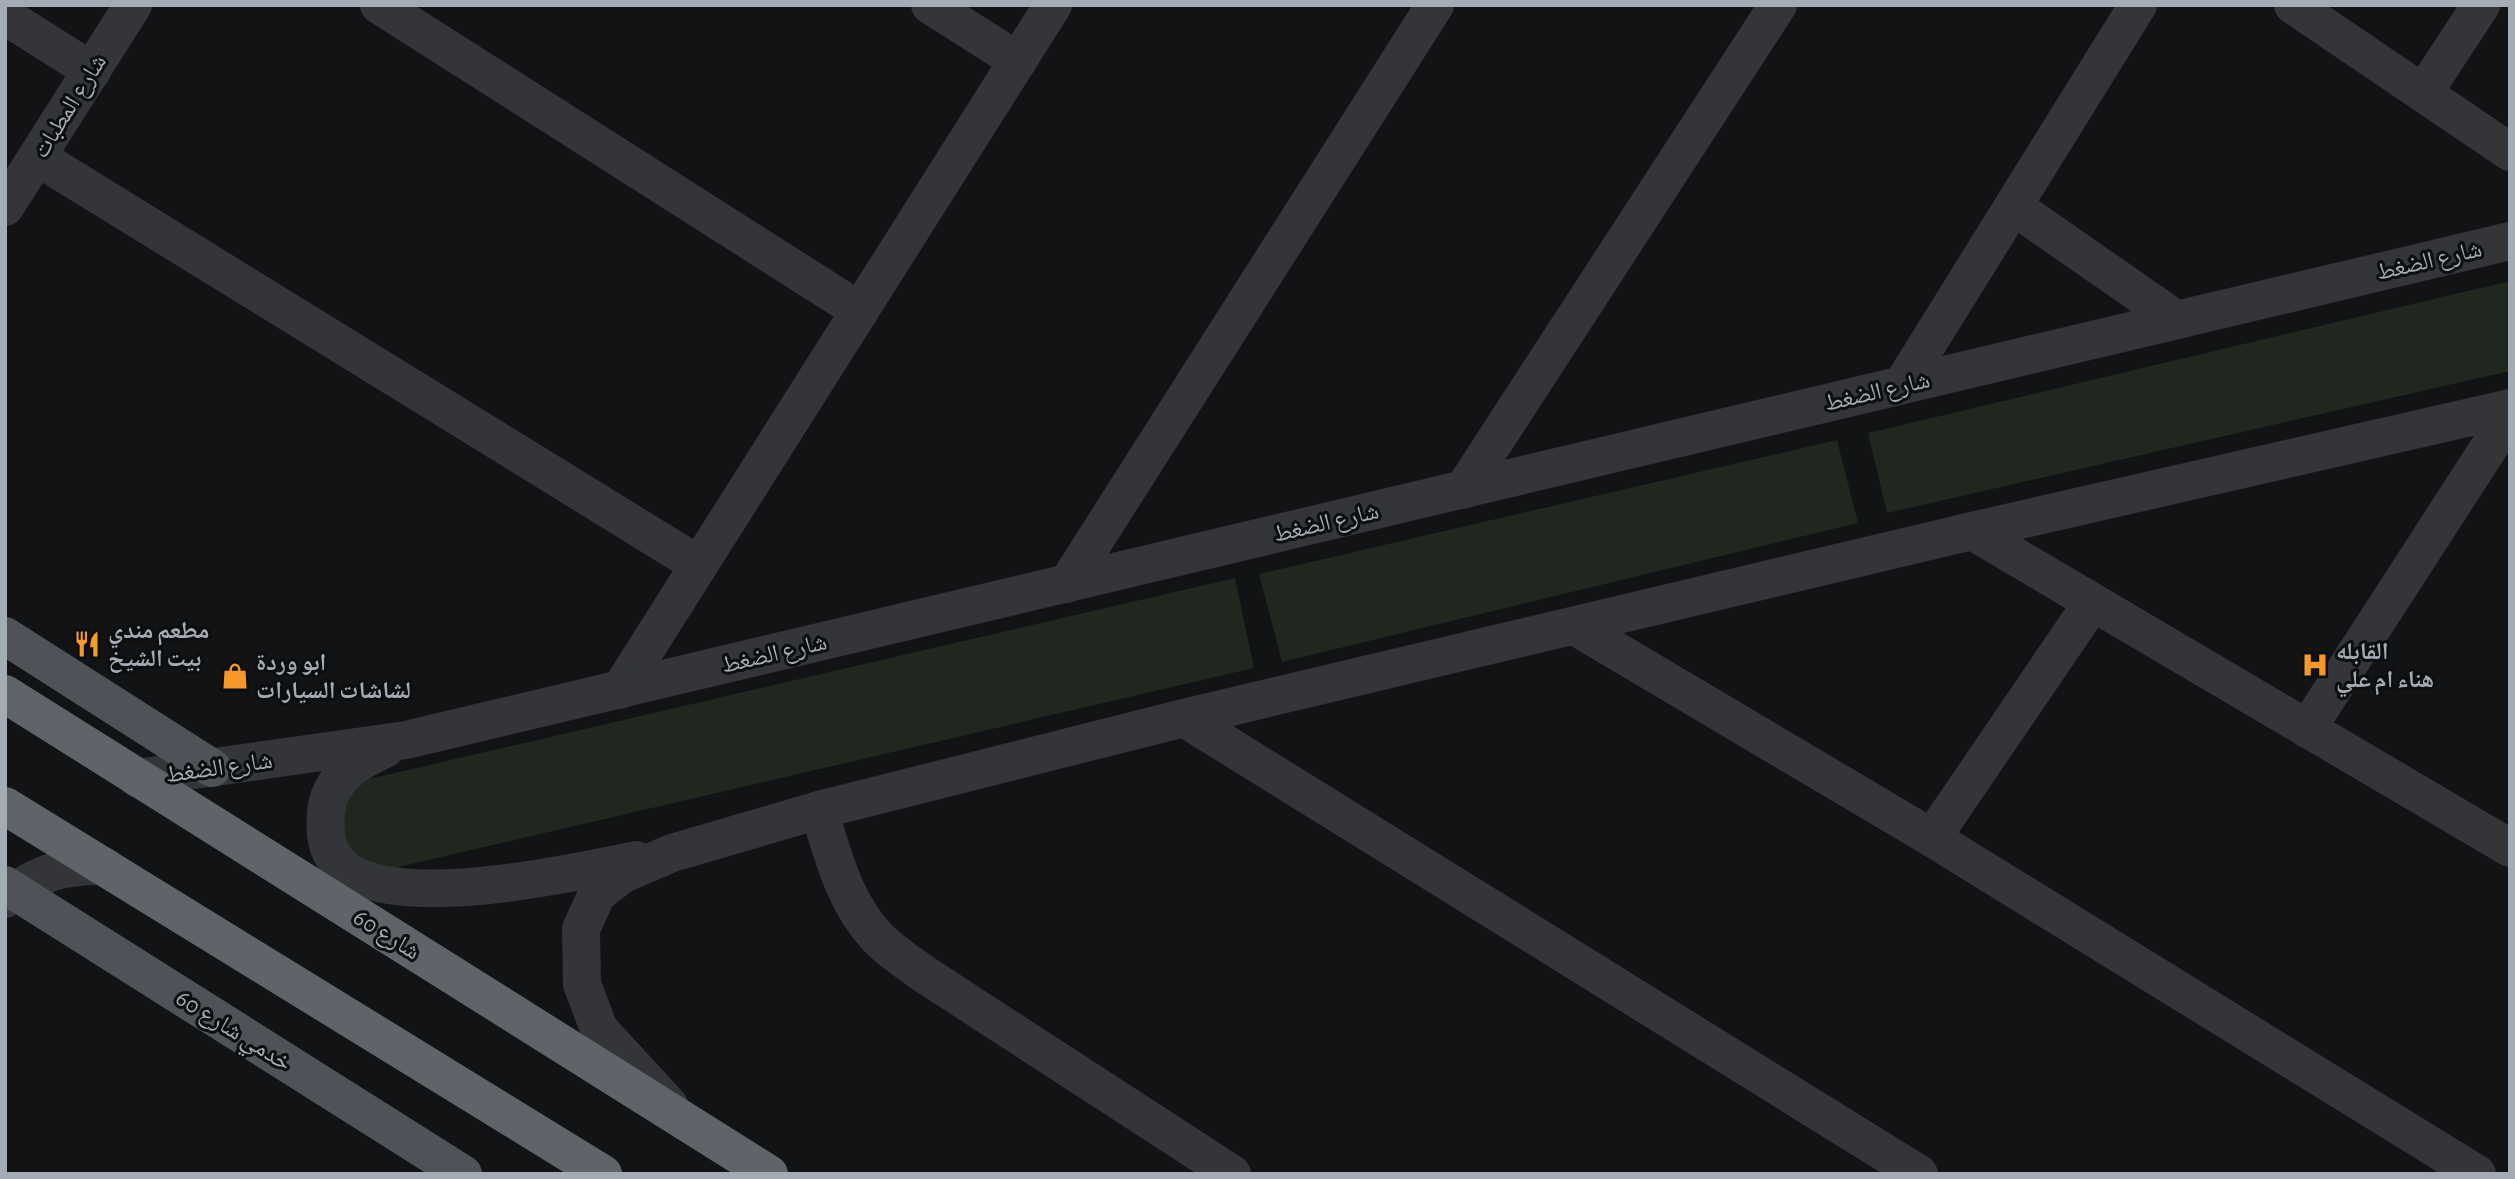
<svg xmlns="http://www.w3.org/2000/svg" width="2515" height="1179" viewBox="0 0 2515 1179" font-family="'Alegreya Sans','Noto Naskh Arabic',sans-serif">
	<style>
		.green { fill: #1f271f }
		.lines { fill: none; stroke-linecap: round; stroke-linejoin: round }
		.minor { stroke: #333539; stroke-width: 38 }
		.major { stroke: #4f5258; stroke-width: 38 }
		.highway { stroke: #5f636a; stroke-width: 38 }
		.labels { text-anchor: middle; stroke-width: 6; stroke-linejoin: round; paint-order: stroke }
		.street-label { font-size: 24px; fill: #a3abb5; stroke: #0d0e0f }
		.poi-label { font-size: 24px; font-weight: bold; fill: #a3abb5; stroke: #0d0e0f; text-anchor: start }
	</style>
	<rect width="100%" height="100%" fill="#121314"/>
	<!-- green -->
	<g class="green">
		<polygon points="2510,281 2510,371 1887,513 1868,433"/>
		<polygon points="1837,440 1858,523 1282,662 1259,574"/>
		<polygon points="1235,578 1254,668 381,871 350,856 341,815 346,795 369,779"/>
	</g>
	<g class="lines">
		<!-- minor -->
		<g class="minor">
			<polyline points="379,5 860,311"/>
			<polyline points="930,5 1018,61"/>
			<polyline points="2293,5 2510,152"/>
			<polyline points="5,16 92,71"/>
			<polyline points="2424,92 2481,5"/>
			<polyline points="37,157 699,565"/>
			<polyline points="2013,206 2177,320"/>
			<polyline points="5,207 133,5"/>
			<polyline points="1902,385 2138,5"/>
			<polyline points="1463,490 1778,5"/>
			<polyline points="1972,531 2510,848"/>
			<polyline points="1067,584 1435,5"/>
			<polyline points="1576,627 1932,838 2477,1174"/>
			<polyline points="620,690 1053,5"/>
			<polyline points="1184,718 1919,1174"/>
			<polyline points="2307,729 2510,415"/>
			<path d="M 385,749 C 357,761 329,779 326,812 C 324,834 326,855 346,870 C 403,910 569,874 636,860"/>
			<polyline points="137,778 406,740 2510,241"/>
			<path d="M 819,810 C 833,855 844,902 877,937 C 890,951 909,963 924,974 L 1232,1174"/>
			<polyline points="1932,838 2092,603"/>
			<path d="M 5,899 C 36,873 65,865 104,866"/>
			<polyline points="669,1105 599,1029 582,984 581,929 597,894 623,874 672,853 819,810 1184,718 1972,531 2510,408"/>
		</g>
		<!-- major -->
		<g class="major">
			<polyline points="5,636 212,768"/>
			<polyline points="5,885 463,1174"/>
		</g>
		<!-- highway -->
		<g class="highway">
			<polyline points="5,694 769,1174"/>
			<polyline points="5,806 603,1174"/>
		</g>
	</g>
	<!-- icons -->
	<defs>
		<g id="restaurant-bare" transform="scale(2.1)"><path d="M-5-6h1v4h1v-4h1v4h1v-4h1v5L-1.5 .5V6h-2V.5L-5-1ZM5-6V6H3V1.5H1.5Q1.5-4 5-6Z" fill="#f69929" stroke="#0d0e0f" stroke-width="2.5" paint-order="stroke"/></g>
		<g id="hospital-bare" transform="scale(2.1)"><path d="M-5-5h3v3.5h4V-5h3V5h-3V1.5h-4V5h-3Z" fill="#f69929" stroke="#0d0e0f" stroke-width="2.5" paint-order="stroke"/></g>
		<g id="shop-bare" transform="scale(2.1)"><path d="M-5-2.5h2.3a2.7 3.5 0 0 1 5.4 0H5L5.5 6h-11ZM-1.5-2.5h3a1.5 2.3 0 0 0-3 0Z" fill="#f69929" stroke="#0d0e0f" stroke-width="2.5" paint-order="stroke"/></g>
	</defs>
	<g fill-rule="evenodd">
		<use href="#restaurant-bare" x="87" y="644"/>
		<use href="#hospital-bare" x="2315" y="665"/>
		<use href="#shop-bare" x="235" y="676"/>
	</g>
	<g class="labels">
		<!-- street labels -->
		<g class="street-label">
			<text transform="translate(69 106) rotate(-58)" y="8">شارع المطبات</text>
			<text transform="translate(2429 260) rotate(-13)" y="8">شارع الضغط</text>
			<text transform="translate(1877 391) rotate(-13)" y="8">شارع الضغط</text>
			<text transform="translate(1326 522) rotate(-13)" y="8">شارع الضغط</text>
			<text transform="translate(774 653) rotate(-13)" y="8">شارع الضغط</text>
			<text transform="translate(219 767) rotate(-8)" y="8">شارع الضغط</text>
			<text transform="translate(387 934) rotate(32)" y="8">شارع 60</text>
			<text transform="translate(234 1030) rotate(32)" y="8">خدمي شارع 60</text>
		</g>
		<!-- poi labels -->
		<g class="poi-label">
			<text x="108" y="638">مطعم مندي<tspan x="108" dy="28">بيت الشيخ</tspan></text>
			<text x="2336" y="659">القابله<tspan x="2336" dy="28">هناء ام علي</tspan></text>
			<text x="256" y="670">ابو وردة<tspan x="256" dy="28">لشاشات السيارات</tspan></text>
		</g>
	</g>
	<!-- border -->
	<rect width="2515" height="1179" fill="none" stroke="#a3abb5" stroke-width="14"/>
</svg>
